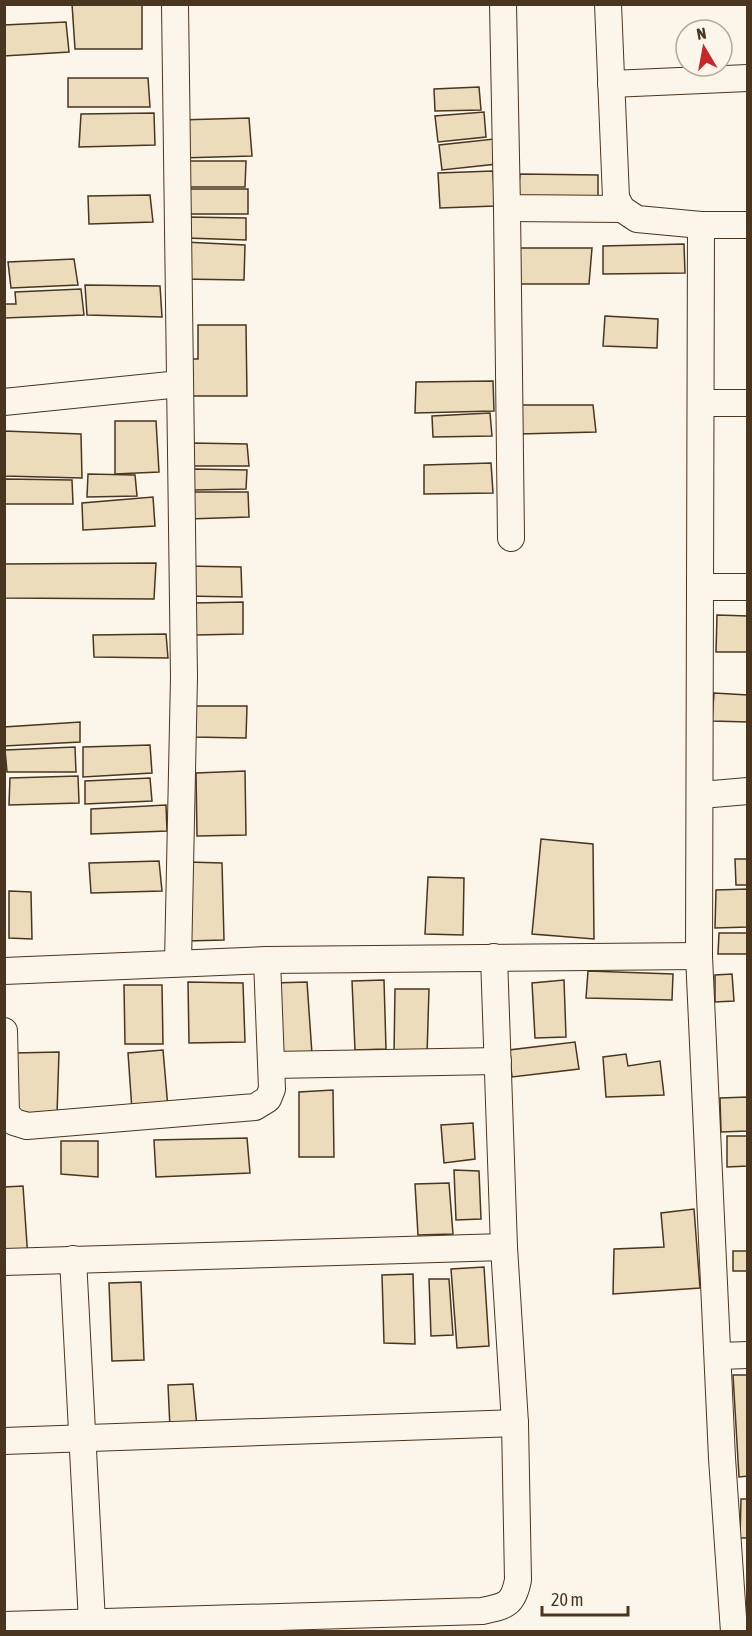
<svg xmlns="http://www.w3.org/2000/svg" width="752" height="1636" viewBox="0 0 752 1636" font-family="'Asap Condensed',sans-serif">
	<style>
		.building { fill: #ecdcbc; stroke: #4a3520; stroke-width: 1.5 }
		.lines { fill: none; stroke-linecap: round; stroke-linejoin: round }
		.street-casing { stroke: #4a3520; stroke-width: 28 }
		.street { stroke: #fbf6e9; stroke-width: 26 }
	</style>
	<rect width="100%" height="100%" fill="#fbf6e9"/>
	<!-- building -->
	<g class="building">
		<polygon points="72,4 142,4 142,49 75,49"/>
		<polygon points="66,22 69,52 4,56 4,25"/>
		<polygon points="68,78 148,78 150,107 68,107"/>
		<polygon points="479,87 481,110 435,111 434,89"/>
		<polygon points="484,112 486,137 438,142 435,116"/>
		<polygon points="154,113 155,145 79,147 81,114"/>
		<polygon points="249,118 252,156 180,158 179,120"/>
		<polygon points="494,139 497,164 442,170 439,145"/>
		<polygon points="185,161 246,161 245,187 185,187"/>
		<polygon points="493,171 495,206 440,208 438,173"/>
		<polygon points="520,174 598,175 598,205 517,205"/>
		<polygon points="184,189 248,189 248,214 183,214"/>
		<polygon points="150,195 153,222 89,224 88,196"/>
		<polygon points="187,217 246,218 246,240 186,238"/>
		<polygon points="184,242 245,245 244,280 181,279"/>
		<polygon points="684,244 685,273 603,274 603,246"/>
		<polygon points="513,248 592,248 589,284 512,284"/>
		<polygon points="74,259 78,285 11,288 8,262"/>
		<polygon points="85,285 160,286 162,317 87,315"/>
		<polygon points="81,289 84,315 4,318 4,304 16,304 15,292"/>
		<polygon points="605,316 658,319 657,348 603,346"/>
		<polygon points="198,325 246,325 247,396 185,396 185,359 198,359"/>
		<polygon points="493,381 494,411 415,413 416,382"/>
		<polygon points="518,405 593,405 596,432 519,434"/>
		<polygon points="490,413 492,436 433,437 432,416"/>
		<polygon points="115,421 156,421 159,472 115,474"/>
		<polygon points="4,431 81,434 82,478 4,476"/>
		<polygon points="192,443 247,444 249,466 194,466"/>
		<polygon points="491,463 493,493 424,494 424,465"/>
		<polygon points="194,469 247,470 246,489 194,490"/>
		<polygon points="88,474 135,475 137,496 87,497"/>
		<polygon points="4,479 72,480 73,504 4,504"/>
		<polygon points="188,492 248,492 249,517 188,519"/>
		<polygon points="153,497 155,526 83,530 82,503"/>
		<polygon points="156,563 154,599 4,598 4,564"/>
		<polygon points="185,566 241,567 242,597 185,596"/>
		<polygon points="243,602 243,634 196,635 195,603"/>
		<polygon points="717,615 748,616 748,652 716,652"/>
		<polygon points="166,634 168,658 94,657 93,635"/>
		<polygon points="714,693 748,695 748,722 712,721"/>
		<polygon points="193,706 247,706 246,738 193,737"/>
		<polygon points="80,722 80,742 4,746 4,727"/>
		<polygon points="150,745 152,773 83,777 83,747"/>
		<polygon points="75,747 76,772 7,772 5,750"/>
		<polygon points="245,771 246,835 197,836 196,773"/>
		<polygon points="78,776 79,803 9,805 10,778"/>
		<polygon points="150,778 152,801 85,804 85,781"/>
		<polygon points="166,805 167,831 91,834 91,809"/>
		<polygon points="541,839 593,844 594,939 532,934"/>
		<polygon points="735,859 748,859 748,885 736,885"/>
		<polygon points="159,861 162,891 91,893 89,863"/>
		<polygon points="188,862 222,863 224,940 186,941"/>
		<polygon points="428,877 464,878 463,935 425,934"/>
		<polygon points="748,889 748,927 715,928 716,890"/>
		<polygon points="9,891 31,892 32,939 9,938"/>
		<polygon points="719,933 748,933 748,954 718,954"/>
		<polygon points="588,971 673,974 672,1000 586,998"/>
		<polygon points="732,974 734,1001 715,1002 715,975"/>
		<polygon points="384,980 386,1049 355,1050 352,981"/>
		<polygon points="564,980 566,1037 535,1038 532,983"/>
		<polygon points="188,982 243,983 245,1042 189,1043"/>
		<polygon points="307,982 312,1054 274,1054 273,983"/>
		<polygon points="124,985 162,985 163,1044 125,1044"/>
		<polygon points="395,989 429,989 427,1055 394,1054"/>
		<polygon points="575,1042 579,1069 512,1077 509,1050"/>
		<polygon points="163,1050 168,1108 132,1110 128,1053"/>
		<polygon points="59,1052 57,1114 14,1112 15,1053"/>
		<polygon points="626,1054 628,1066 660,1061 664,1095 606,1097 603,1057"/>
		<polygon points="333,1090 334,1157 299,1157 299,1092"/>
		<polygon points="748,1097 748,1131 721,1132 720,1098"/>
		<polygon points="473,1123 475,1159 444,1163 441,1125"/>
		<polygon points="727,1136 748,1136 748,1166 727,1167"/>
		<polygon points="247,1138 250,1173 156,1177 154,1140"/>
		<polygon points="61,1141 98,1141 98,1177 61,1174"/>
		<polygon points="454,1170 479,1171 481,1219 456,1220"/>
		<polygon points="449,1183 453,1234 418,1235 415,1184"/>
		<polygon points="23,1186 28,1259 4,1261 4,1187"/>
		<polygon points="694,1209 700,1288 613,1294 614,1249 664,1247 661,1213"/>
		<rect x="733" y="1251" width="15" height="20"/>
		<polygon points="484,1267 489,1346 457,1348 451,1269"/>
		<polygon points="413,1274 415,1344 384,1343 382,1275"/>
		<polygon points="429,1279 449,1279 453,1335 431,1336"/>
		<polygon points="141,1282 144,1360 112,1361 109,1283"/>
		<polygon points="733,1375 748,1375 748,1476 739,1477"/>
		<polygon points="193,1384 197,1427 170,1428 168,1385"/>
		<polygon points="741,1499 748,1499 748,1538 740,1538"/>
	</g>
	<g class="lines">
		<!-- street casing -->
		<g class="street-casing">
			<g id="street">
				<polyline points="175,4 184,677 178,962"/>
				<polyline points="503,4 507,208 622,209"/>
				<polyline points="608,4 616,198 622,209 637,219 701,225 748,225"/>
				<polyline points="611,84 748,78"/>
				<polyline points="507,208 511,538"/>
				<polyline points="701,225 699,956 722,1458 734,1632"/>
				<polyline points="4,402 180,384"/>
				<polyline points="701,403 748,403"/>
				<polyline points="701,587 748,587"/>
				<polyline points="701,795 748,791"/>
				<polyline points="4,971 267,960 699,956"/>
				<polyline points="4,1031 6,1113 14,1122 27,1126 255,1107 268,1099 272,1089 267,960"/>
				<polyline points="272,1065 498,1061"/>
				<polyline points="73,1259 92,1622"/>
				<polyline points="4,1262 504,1247"/>
				<polyline points="718,1356 748,1355"/>
				<polyline points="4,1441 515,1423"/>
				<path d="M 4,1625 L 482,1611 C 506,1606 513,1605 518,1580 L 515,1423 L 504,1247 L 494,957"/>
			</g>
		</g>
		<!-- street -->
		<use href="#street" class="street"/>
	</g>
	<!-- border -->
	<rect width="752" height="1636" fill="none" stroke="#4a3520" stroke-width="12"/>
	<!-- north arrow -->
	<g transform="translate(704 48) rotate(350)"><circle r="28" fill="#fbf6e9" stroke="#b4a999" stroke-width="1.5"/>
	<path d="M0-4.5L10 22L0 15L-10 22Z" fill="#c62828"/>
	<text y="-9" font-size="16" font-weight="bold" text-anchor="middle" fill="#4a3520">N</text>
	</g>
	<!-- scale -->
	<path d="M542 1606v9h86v-9" fill="none" stroke="#4a3520" stroke-width="3"/>
	<text x="551" y="1606" font-size="18" fill="#4a3520" stroke="#fbf6e9" stroke-width="4.5" paint-order="stroke">20 m</text>
</svg>
